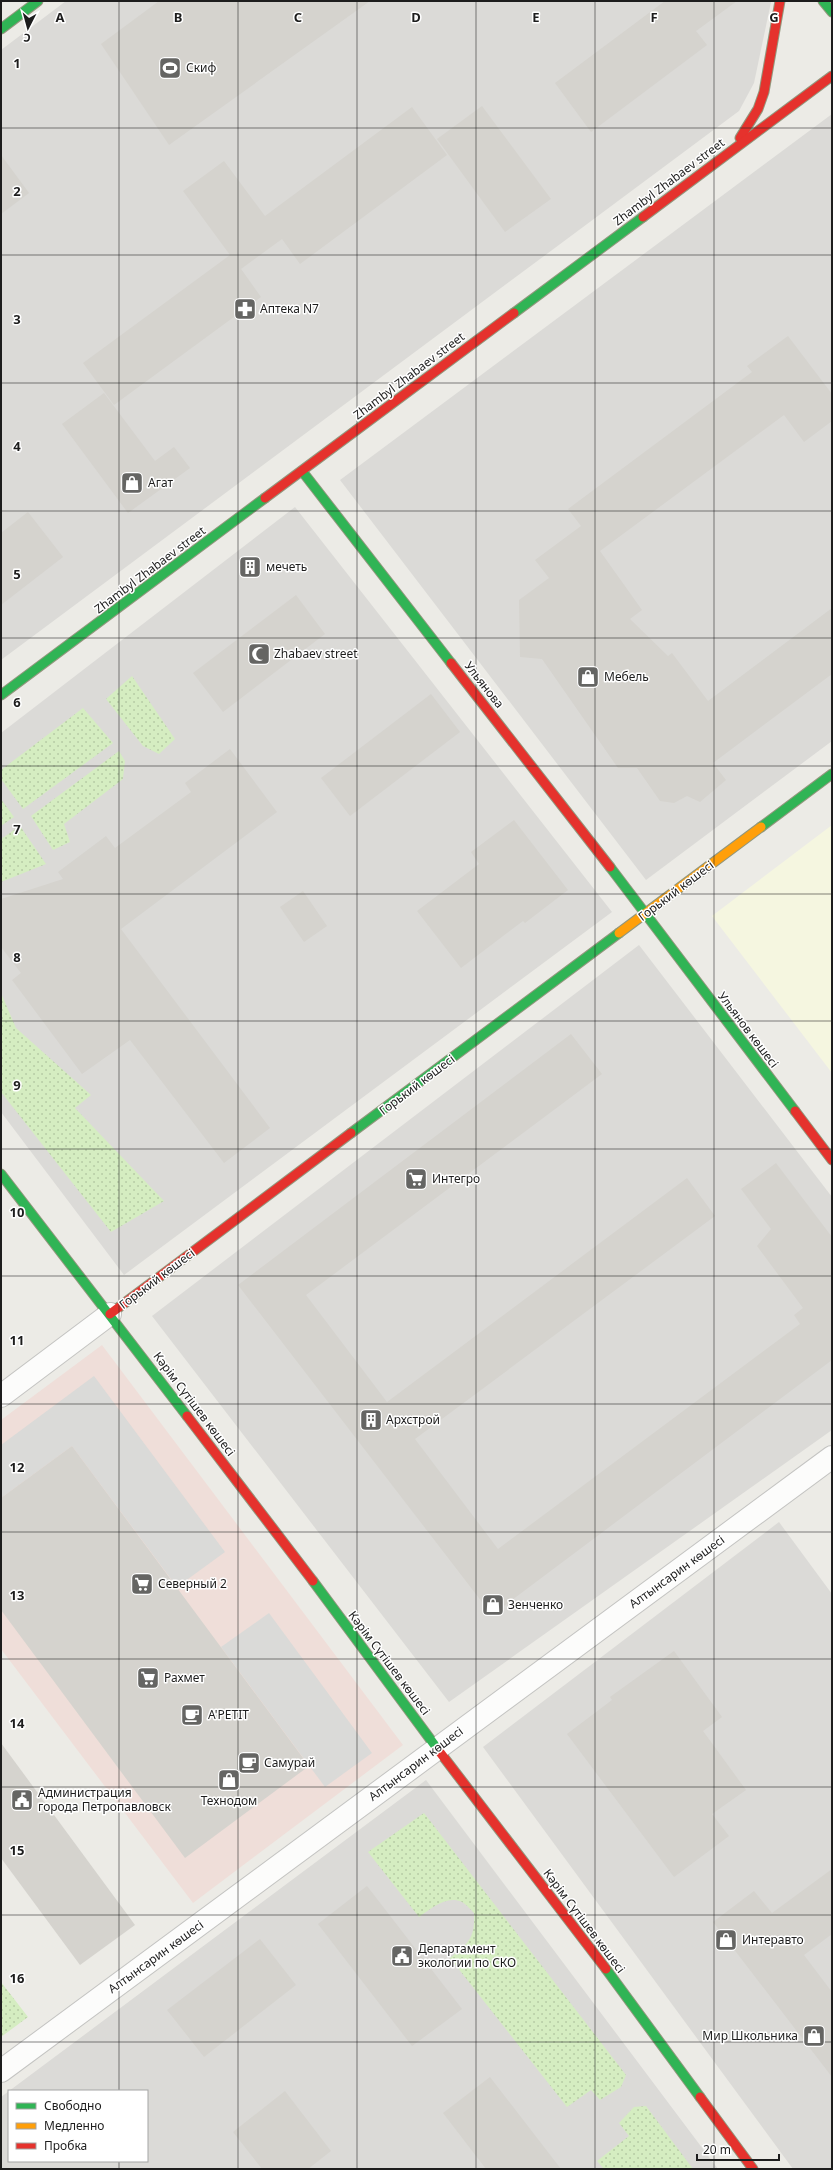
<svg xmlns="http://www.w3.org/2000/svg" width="833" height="2170" viewBox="0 0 833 2170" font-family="'Noto Sans',sans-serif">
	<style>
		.residential { fill: #dbdad7; fill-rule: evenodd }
		.commercial { fill: #efded9 }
		.education { fill: #f5f6e0 }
		.grass { fill: url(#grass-dots) }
		.parking { fill: #dadad8 }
		.building { fill: #d5d3ce }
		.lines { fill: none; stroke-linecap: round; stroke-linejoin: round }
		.street-casing { stroke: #c4c4c2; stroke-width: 24 }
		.fast-casing { stroke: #92977d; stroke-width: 11 }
		.slow-casing { stroke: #92977d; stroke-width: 11 }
		.jam-casing { stroke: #92977d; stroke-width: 11 }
		.street { stroke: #fcfcfb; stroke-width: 22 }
		.fast { stroke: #30b455; stroke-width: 9 }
		.slow { stroke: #ff9f0a; stroke-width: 9 }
		.jam { stroke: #e5322d; stroke-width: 9 }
		.grid { fill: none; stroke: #1d1d1d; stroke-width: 1; stroke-opacity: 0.55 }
		.labels { text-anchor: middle; stroke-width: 3; stroke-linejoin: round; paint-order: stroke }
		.poi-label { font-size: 12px; fill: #1d1d1d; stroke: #fff; text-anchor: start }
		.street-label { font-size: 12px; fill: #1d1d1d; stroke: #fff }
		.grid-label { font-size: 13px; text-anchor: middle; font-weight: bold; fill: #1d1d1d; stroke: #fff; stroke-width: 3; stroke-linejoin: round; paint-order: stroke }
	</style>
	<defs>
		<pattern id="grass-dots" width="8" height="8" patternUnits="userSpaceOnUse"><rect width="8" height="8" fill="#d5edc1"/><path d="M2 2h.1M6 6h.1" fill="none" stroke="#b6cba5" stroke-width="1.8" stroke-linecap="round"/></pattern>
	</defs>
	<rect width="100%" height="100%" fill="#ecebe6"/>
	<!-- residential -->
	<g class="residential">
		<polygon points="66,1 771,1 771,2 754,83 739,111 1,660 1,50"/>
		<polygon points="832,114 832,741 646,880 340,480"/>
		<polygon points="295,507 612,912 124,1275 1,1112 1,733"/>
		<polygon points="639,945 832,1197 832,1430 449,1702 152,1316"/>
		<polygon points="779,1522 832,1594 832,2169 793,2169 483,1747"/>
		<path d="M 426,1780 L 718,2169 L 1,2169 L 1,2097 ZM 9,2091 L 147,2091 L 147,2161 L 9,2161 Z"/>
	</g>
	<!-- commercial -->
	<polygon class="commercial" points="102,1345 403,1745 193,1903 1,1649 1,1420"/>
	<!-- education -->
	<polygon class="education" points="832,825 832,1073 712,916"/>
	<!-- grass -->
	<g class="grass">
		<polygon points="132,676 175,739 159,754 143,746 106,699"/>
		<polygon points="83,708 113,743 23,809 1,779 1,770"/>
		<polygon points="119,751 125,761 123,779 64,824 70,842 53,850 31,816"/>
		<polygon points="1,799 14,817 1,826"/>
		<polygon points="20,826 46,864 1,882 1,839"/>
		<polygon points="1,993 16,1028 91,1095 75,1108 164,1201 111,1232 1,1092"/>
		<path d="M 424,1813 L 626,2075 L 621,2087 L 600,2100 L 591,2090 L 567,2107 L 450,1958 C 469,1943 475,1938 474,1913 C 471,1910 466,1904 462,1902 C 446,1895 431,1909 419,1917 L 368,1852 Z"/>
		<polygon points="1,1982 28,2017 1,2037"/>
		<polygon points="646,2106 693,2169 604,2169 597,2161 629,2136 619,2123 634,2107"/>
	</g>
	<!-- parking -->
	<g class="parking">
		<polygon points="94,1376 225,1552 177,1587 72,1446 1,1498 1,1445"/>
		<polygon points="269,1613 372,1753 325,1787 221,1647"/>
	</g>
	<!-- building -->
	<g class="building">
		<polygon points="159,1 370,1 169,145 101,44"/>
		<polygon points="665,1 737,1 696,31 707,45 591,132 555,83"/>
		<polygon points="482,106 551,199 505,232 437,139"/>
		<polygon points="412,107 447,155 300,264 282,239 241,269 239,266 261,297 114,405 83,363 230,255 183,191 224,161 265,216"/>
		<polygon points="1,155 29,193 1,214"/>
		<polygon points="788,336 832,394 832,421 804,442 784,415 600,551 642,610 630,619 668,656 672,653 708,701 832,608 832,674 713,763 726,780 700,802 687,796 674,803 660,801 637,768 618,768 542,659 520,657 519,600 549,578 535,560 581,526 568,509 752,372 747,366"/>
		<polygon points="104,393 155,461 174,447 190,468 128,513 62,424"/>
		<polygon points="28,512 63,557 1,605 1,533"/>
		<polygon points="296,595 325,634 223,712 193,673"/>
		<polygon points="431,694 460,732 350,816 321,778"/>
		<polygon points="230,749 277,812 121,929 270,1128 224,1163 130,1040 82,1074 12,980 21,973 1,947 1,899 63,879 58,872 106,836 115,848 191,792 185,783"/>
		<polygon points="514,820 568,890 525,923 523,921 461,968 417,911 479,864 471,852"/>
		<polygon points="303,891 327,926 304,942 280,907"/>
		<polygon points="571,1034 602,1074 306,1295 387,1402 687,1178 715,1216 415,1439 498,1549 800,1324 794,1315 803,1308 757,1246 771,1229 741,1189 776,1163 832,1237 832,1360 492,1615 238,1285"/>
		<polygon points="72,1446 309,1766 185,1858 1,1610 1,1498"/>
		<polygon points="674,1651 722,1717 703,1731 746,1790 712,1814 729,1836 674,1877 567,1734 612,1700 610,1697"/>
		<polygon points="1,1743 135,1925 80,1965 1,1858"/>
		<polygon points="832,1869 832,1934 804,1955 832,1992 832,2077 713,1922 754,1891 772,1913"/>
		<polygon points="367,1886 462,2009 412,2046 318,1924"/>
		<polygon points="260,1939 296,1985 204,2057 167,2010"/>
		<polygon points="490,2077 561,2169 486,2169 443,2113"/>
		<polygon points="285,2091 331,2151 308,2169 262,2169 233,2132"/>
	</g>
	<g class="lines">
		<!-- street casing -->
		<g class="street-casing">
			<g id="street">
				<polyline points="1,1396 110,1314"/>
				<polyline points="1,2071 832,1457"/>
			</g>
		</g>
		<!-- fast casing -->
		<g class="fast-casing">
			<g id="fast">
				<polyline points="823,1 832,12"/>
				<polyline points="1,29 38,1"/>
				<polyline points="514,313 643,217"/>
				<polyline points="302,471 451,663"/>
				<polyline points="1,695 265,498"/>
				<polyline points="761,827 832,774"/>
				<polyline points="610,867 795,1111"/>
				<polyline points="351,1133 619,933"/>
				<polyline points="1,1174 187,1416"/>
				<polyline points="313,1581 439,1751"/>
				<polyline points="606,1969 700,2097"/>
			</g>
		</g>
		<!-- slow casing -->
		<g class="slow-casing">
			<polyline id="slow" points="619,933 761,827"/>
		</g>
		<!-- jam casing -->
		<g class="jam-casing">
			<g id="jam">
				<polyline points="740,138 758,109 764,92 780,1"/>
				<polyline points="643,217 832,76"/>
				<polyline points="265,498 514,313"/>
				<polyline points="451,663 610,867"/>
				<polyline points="795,1111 832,1160"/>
				<polyline points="110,1314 351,1133"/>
				<polyline points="187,1416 313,1581"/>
				<polyline points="439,1751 606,1969"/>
				<polyline points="700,2097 753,2169"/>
			</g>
		</g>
		<!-- street -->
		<use href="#street" class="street"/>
		<!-- fast -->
		<use href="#fast" class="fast"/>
		<!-- slow -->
		<use href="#slow" class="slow"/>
		<!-- jam -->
		<use href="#jam" class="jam"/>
	</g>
	<!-- grid -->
	<path class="grid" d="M 119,1 L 119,2091M 238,1 L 238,2169M 357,1 L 357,2169M 476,1 L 476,2169M 595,1 L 595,2169M 714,1 L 714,2169M 1,128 L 832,128M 1,255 L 832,255M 1,383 L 832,383M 1,511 L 832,511M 1,638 L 832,638M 1,766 L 832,766M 1,894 L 832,894M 1,1021 L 832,1021M 1,1149 L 832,1149M 1,1276 L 832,1276M 1,1404 L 832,1404M 1,1532 L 832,1532M 1,1659 L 832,1659M 1,1787 L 832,1787M 1,1915 L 832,1915M 1,2042 L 832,2042M 119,2161 L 119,2169"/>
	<!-- icons -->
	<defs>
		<g id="stadium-square" transform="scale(1.15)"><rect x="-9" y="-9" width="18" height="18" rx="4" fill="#656563" stroke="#fff"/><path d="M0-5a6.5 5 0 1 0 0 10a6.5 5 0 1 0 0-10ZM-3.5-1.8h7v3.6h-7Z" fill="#fff"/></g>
		<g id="pharmacy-square" transform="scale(1.15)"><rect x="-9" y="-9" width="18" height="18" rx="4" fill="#656563" stroke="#fff"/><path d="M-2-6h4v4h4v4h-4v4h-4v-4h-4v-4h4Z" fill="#fff"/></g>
		<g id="shop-square" transform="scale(1.15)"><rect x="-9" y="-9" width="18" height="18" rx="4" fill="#656563" stroke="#fff"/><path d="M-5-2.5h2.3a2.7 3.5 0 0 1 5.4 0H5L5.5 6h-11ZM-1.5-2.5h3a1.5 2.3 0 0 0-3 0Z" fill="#fff"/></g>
		<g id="building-square" transform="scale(1.15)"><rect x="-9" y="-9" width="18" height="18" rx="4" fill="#656563" stroke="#fff"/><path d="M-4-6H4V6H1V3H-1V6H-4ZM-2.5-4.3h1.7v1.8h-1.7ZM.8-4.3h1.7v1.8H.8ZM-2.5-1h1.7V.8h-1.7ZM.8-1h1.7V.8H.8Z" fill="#fff"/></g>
		<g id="mosque-square" transform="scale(1.15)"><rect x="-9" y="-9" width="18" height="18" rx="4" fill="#656563" stroke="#fff"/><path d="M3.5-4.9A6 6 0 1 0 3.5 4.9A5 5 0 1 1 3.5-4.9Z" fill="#fff"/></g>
		<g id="supermarket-square" transform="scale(1.15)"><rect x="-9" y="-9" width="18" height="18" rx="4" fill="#656563" stroke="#fff"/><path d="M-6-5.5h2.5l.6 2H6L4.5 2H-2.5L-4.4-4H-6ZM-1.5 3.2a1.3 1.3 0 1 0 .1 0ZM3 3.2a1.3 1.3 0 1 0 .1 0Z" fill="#fff"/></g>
		<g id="cafe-square" transform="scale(1.15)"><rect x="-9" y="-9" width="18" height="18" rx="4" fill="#656563" stroke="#fff"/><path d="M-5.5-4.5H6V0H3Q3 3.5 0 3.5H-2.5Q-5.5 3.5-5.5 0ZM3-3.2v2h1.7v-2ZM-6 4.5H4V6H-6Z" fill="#fff"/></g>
		<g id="civic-square" transform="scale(1.15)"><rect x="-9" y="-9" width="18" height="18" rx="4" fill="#656563" stroke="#fff"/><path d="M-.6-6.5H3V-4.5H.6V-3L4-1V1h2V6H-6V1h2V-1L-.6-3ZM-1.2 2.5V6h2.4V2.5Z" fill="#fff"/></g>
	</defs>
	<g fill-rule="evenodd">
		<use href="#stadium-square" x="170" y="68"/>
		<use href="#pharmacy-square" x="245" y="309"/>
		<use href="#shop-square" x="132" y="483"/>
		<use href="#building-square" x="250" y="567"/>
		<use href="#mosque-square" x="259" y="654"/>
		<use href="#shop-square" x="588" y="677"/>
		<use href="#supermarket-square" x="416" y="1179"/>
		<use href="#building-square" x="371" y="1420"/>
		<use href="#supermarket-square" x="142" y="1584"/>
		<use href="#shop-square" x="493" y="1605"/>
		<use href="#supermarket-square" x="148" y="1678"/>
		<use href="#cafe-square" x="192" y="1715"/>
		<use href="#cafe-square" x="249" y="1763"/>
		<use href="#shop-square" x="229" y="1780"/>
		<use href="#civic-square" x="22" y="1800"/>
		<use href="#shop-square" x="726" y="1940"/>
		<use href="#civic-square" x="402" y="1956"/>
		<use href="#shop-square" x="814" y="2036"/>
	</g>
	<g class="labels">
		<!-- poi labels -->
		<g class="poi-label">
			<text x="186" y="72">Скиф</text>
			<text x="260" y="313">Аптека N7</text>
			<text x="148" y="487">Агат</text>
			<text x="266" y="571">мечеть</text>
			<text x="274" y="658">Zhabaev street</text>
			<text x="604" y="681">Мебель</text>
			<text x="432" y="1183">Интегро</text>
			<text x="386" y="1424">Архстрой</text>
			<text x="158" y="1588">Северный 2</text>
			<text x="508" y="1609">Зенченко</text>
			<text x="164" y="1682">Рахмет</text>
			<text x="208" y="1719">A'PETIT</text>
			<text x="264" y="1767">Самурай</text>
			<text x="38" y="1797">Администрация<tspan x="38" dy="14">города Петропавловск</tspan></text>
			<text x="229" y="1805" text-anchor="middle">Технодом</text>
			<text x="742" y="1944">Интеравто</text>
			<text x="418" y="1953">Департамент<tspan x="418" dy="14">экологии по СКО</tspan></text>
			<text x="798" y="2040" text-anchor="end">Мир Школьника</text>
		</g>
		<!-- street labels -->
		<g class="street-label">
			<text transform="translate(669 182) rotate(-37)" y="4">Zhambyl Zhabaev street</text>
			<text transform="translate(409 376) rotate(-37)" y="4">Zhambyl Zhabaev street</text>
			<text transform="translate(150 570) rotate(-37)" y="4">Zhambyl Zhabaev street</text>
			<text transform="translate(484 685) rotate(52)" y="4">Ульянова</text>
			<text transform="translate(676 891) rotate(-37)" y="4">Горький көшесі</text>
			<text transform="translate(748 1030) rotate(53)" y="4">Ульянов көшесі</text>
			<text transform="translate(417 1085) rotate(-37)" y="4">Горький көшесі</text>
			<text transform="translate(157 1279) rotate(-37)" y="4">Горький көшесі</text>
			<text transform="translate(194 1404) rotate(53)" y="4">Кәрім Сүтішев көшесі</text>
			<text transform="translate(677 1572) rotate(-36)" y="4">Алтынсарин көшесі</text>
			<text transform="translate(389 1663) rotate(53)" y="4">Кәрім Сүтішев көшесі</text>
			<text transform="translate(416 1764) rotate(-37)" y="4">Алтынсарин көшесі</text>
			<text transform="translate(584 1921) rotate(53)" y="4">Кәрім Сүтішев көшесі</text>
			<text transform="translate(156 1957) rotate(-36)" y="4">Алтынсарин көшесі</text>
		</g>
	</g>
	<g class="grid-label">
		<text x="60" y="22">A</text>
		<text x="178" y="22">B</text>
		<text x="298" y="22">C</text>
		<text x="416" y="22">D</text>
		<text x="536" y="22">E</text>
		<text x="654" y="22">F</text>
		<text x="774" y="22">G</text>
		<text x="17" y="68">1</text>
		<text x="17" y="196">2</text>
		<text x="17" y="324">3</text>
		<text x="17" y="451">4</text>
		<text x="17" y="579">5</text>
		<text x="17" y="707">6</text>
		<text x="17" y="834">7</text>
		<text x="17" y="962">8</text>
		<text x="17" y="1090">9</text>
		<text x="17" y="1217">10</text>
		<text x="17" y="1345">11</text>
		<text x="17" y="1472">12</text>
		<text x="17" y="1600">13</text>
		<text x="17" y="1728">14</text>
		<text x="17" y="1855">15</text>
		<text x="17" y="1983">16</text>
	</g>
	<!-- border -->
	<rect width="833" height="2170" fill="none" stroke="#1d1d1d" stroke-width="4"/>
	<!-- legend -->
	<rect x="8" y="2090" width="140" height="72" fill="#ffffff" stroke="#a5a5a5"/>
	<rect x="16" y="2103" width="20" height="6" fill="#30b455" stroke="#a5a5a5"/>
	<text x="44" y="2110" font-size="12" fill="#1d1d1d">Свободно</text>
	<rect x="16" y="2123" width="20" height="6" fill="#ff9f0a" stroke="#a5a5a5"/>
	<text x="44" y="2130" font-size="12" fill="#1d1d1d">Медленно</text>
	<rect x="16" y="2143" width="20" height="6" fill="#e5322d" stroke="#a5a5a5"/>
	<text x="44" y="2150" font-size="12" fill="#1d1d1d">Пробка</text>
	<!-- north arrow -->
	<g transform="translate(28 28) rotate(186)" stroke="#ffffff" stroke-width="3" paint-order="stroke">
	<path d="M0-3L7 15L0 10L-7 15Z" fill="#1d1d1d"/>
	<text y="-6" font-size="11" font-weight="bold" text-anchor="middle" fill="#1d1d1d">С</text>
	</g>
	<!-- scale -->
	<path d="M697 2154v6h82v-6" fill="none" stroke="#1d1d1d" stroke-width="2"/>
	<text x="703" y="2154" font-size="12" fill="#1d1d1d" stroke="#ffffff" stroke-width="3" paint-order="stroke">20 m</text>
</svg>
